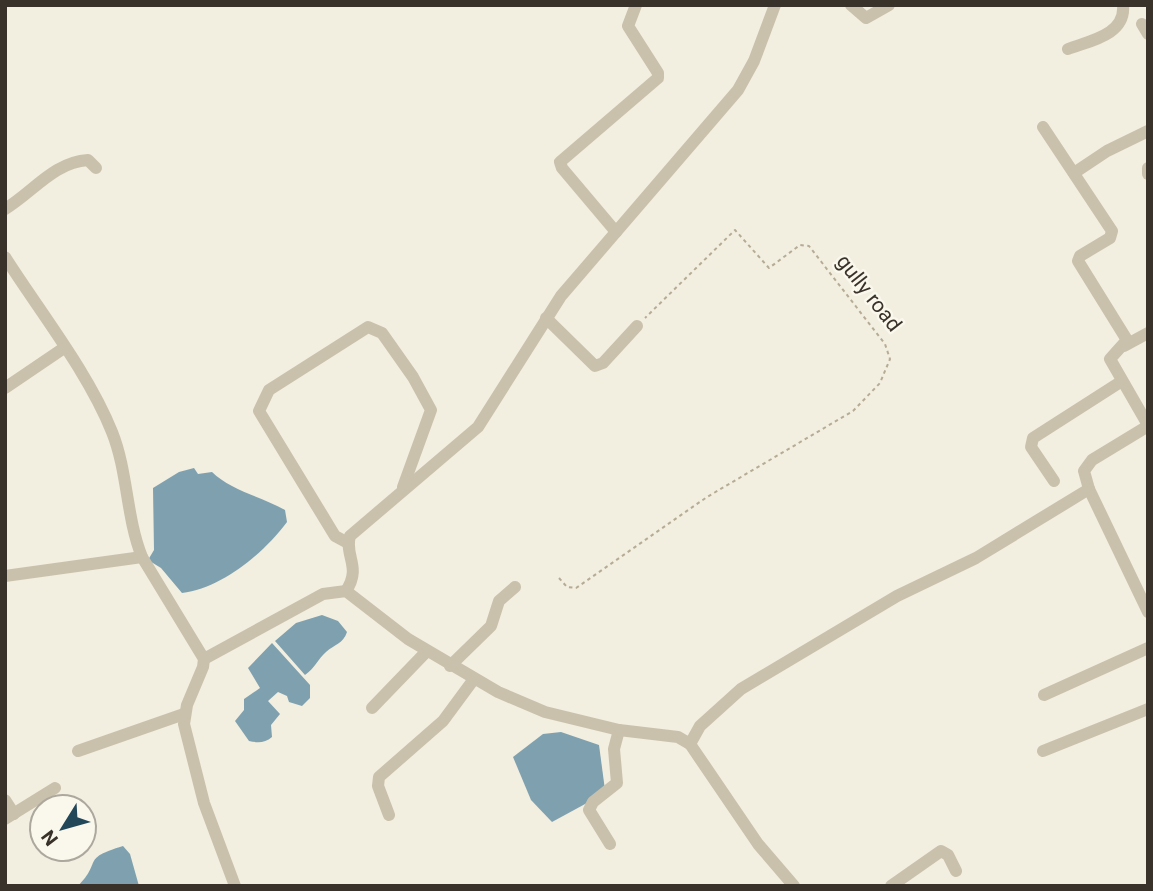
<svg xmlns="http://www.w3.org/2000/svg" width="1153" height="891" viewBox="0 0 1153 891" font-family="Roboto,sans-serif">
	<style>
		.water { fill: #7fa1af }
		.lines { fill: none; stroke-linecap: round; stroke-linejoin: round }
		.path { stroke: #b6ac96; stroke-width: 2; stroke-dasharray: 3.5 3.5; stroke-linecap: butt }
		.minor { stroke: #cac1ac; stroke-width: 12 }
		.labels { text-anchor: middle; stroke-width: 5; stroke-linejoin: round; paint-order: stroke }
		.street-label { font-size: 21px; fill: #39322a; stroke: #faf7ec }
	</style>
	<rect width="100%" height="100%" fill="#f2eee0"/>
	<!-- water -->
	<g class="water">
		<path d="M 194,468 L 198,474 L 212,472 C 230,490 262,497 285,510 L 287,522 C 263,554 222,588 182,593 L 161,568 L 148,560 L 154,550 L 153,488 L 179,472 Z"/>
		<path d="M 322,615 L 338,621 L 347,632 C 343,644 335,644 326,652 C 318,659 315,668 305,675 L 275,641 L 296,623 Z"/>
		<path d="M 272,643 L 310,685 L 310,698 L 302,706 L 289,702 L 287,696 L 278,692 L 268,701 L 280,714 L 271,725 L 272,737 C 265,743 258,743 249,741 L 235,721 L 244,710 L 244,699 L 260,688 L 248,668 Z"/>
		<polygon points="561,732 599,745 605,790 598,797 552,822 531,800 513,757 543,734"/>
		<path d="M 123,846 L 130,854 L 139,886 L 78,886 C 103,861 80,859 123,846 Z"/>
	</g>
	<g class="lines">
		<!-- path -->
		<polyline class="path" points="559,578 567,587 576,588 707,497 853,411 880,383 890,359 885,344 809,246 800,245 769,268 735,230 645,318"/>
		<!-- minor -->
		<g class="minor">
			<polyline points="851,5 866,18 889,5"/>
			<polyline points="1142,24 1148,34"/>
			<path d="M 1068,49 C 1089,41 1126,35 1123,5"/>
			<polyline points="1043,127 1112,231 1110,238 1080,256 1078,261 1127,340 1110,359 1148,425"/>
			<polyline points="1148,168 1148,174"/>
			<polyline points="1074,173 1107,151 1148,131"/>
			<path d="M 5,209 C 33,192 54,162 88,160 L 96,168"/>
			<polyline points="616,232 562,168 560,162 658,78 658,73 628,26 636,5"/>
			<path d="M 5,257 C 40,312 88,372 112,432 C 128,472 126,517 142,557 L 204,659 L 203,667 L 187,705 L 184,724 L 204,803 L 235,886"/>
			<polyline points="546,318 595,366 603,363 637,326"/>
			<polyline points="1124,346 1148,333"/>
			<polyline points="5,388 64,348"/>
			<polyline points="1148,426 1092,460 1084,471 1089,489 1148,612"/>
			<polyline points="1054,481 1031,447 1033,438 1122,381"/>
			<polyline points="348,543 335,536 259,411 269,390 368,327 382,333 413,377 431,410 403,487"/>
			<polyline points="5,576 142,557"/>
			<path d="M 346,591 C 362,567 344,556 350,536 L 478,427 L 561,296 L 738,90 L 754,61 L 775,5"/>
			<polyline points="204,659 323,594 346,591 408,639 498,692 545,712 619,730 678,737 690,744 758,844 794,886"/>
			<polyline points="450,666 491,626 499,601 515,587"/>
			<polyline points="1044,695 1148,648"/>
			<polyline points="372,708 427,651"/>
			<polyline points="690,744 700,726 741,689 897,596 976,558 1089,489"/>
			<polyline points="78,751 184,714"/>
			<polyline points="1043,751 1148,709"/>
			<polyline points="5,800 14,814"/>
			<polyline points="389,815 378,786 379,777 443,721 474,679"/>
			<polyline points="5,819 55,788"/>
			<polyline points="610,844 589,810 593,802 617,783 614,749 619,730"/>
			<polyline points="891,886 941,851 948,855 956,871"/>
		</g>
	</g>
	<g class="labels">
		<!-- street labels -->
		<g class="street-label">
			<text transform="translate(869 293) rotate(52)" y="7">gully road</text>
		</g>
	</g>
	<!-- border -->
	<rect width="1153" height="891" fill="none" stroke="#39322a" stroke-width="14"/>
	<!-- north arrow -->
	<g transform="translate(63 828) rotate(233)"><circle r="33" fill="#faf7ec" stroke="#ada89e" stroke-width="2"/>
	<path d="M0-5L12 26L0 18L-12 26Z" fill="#214759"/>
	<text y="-10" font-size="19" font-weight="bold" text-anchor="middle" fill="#39322a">N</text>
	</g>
</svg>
